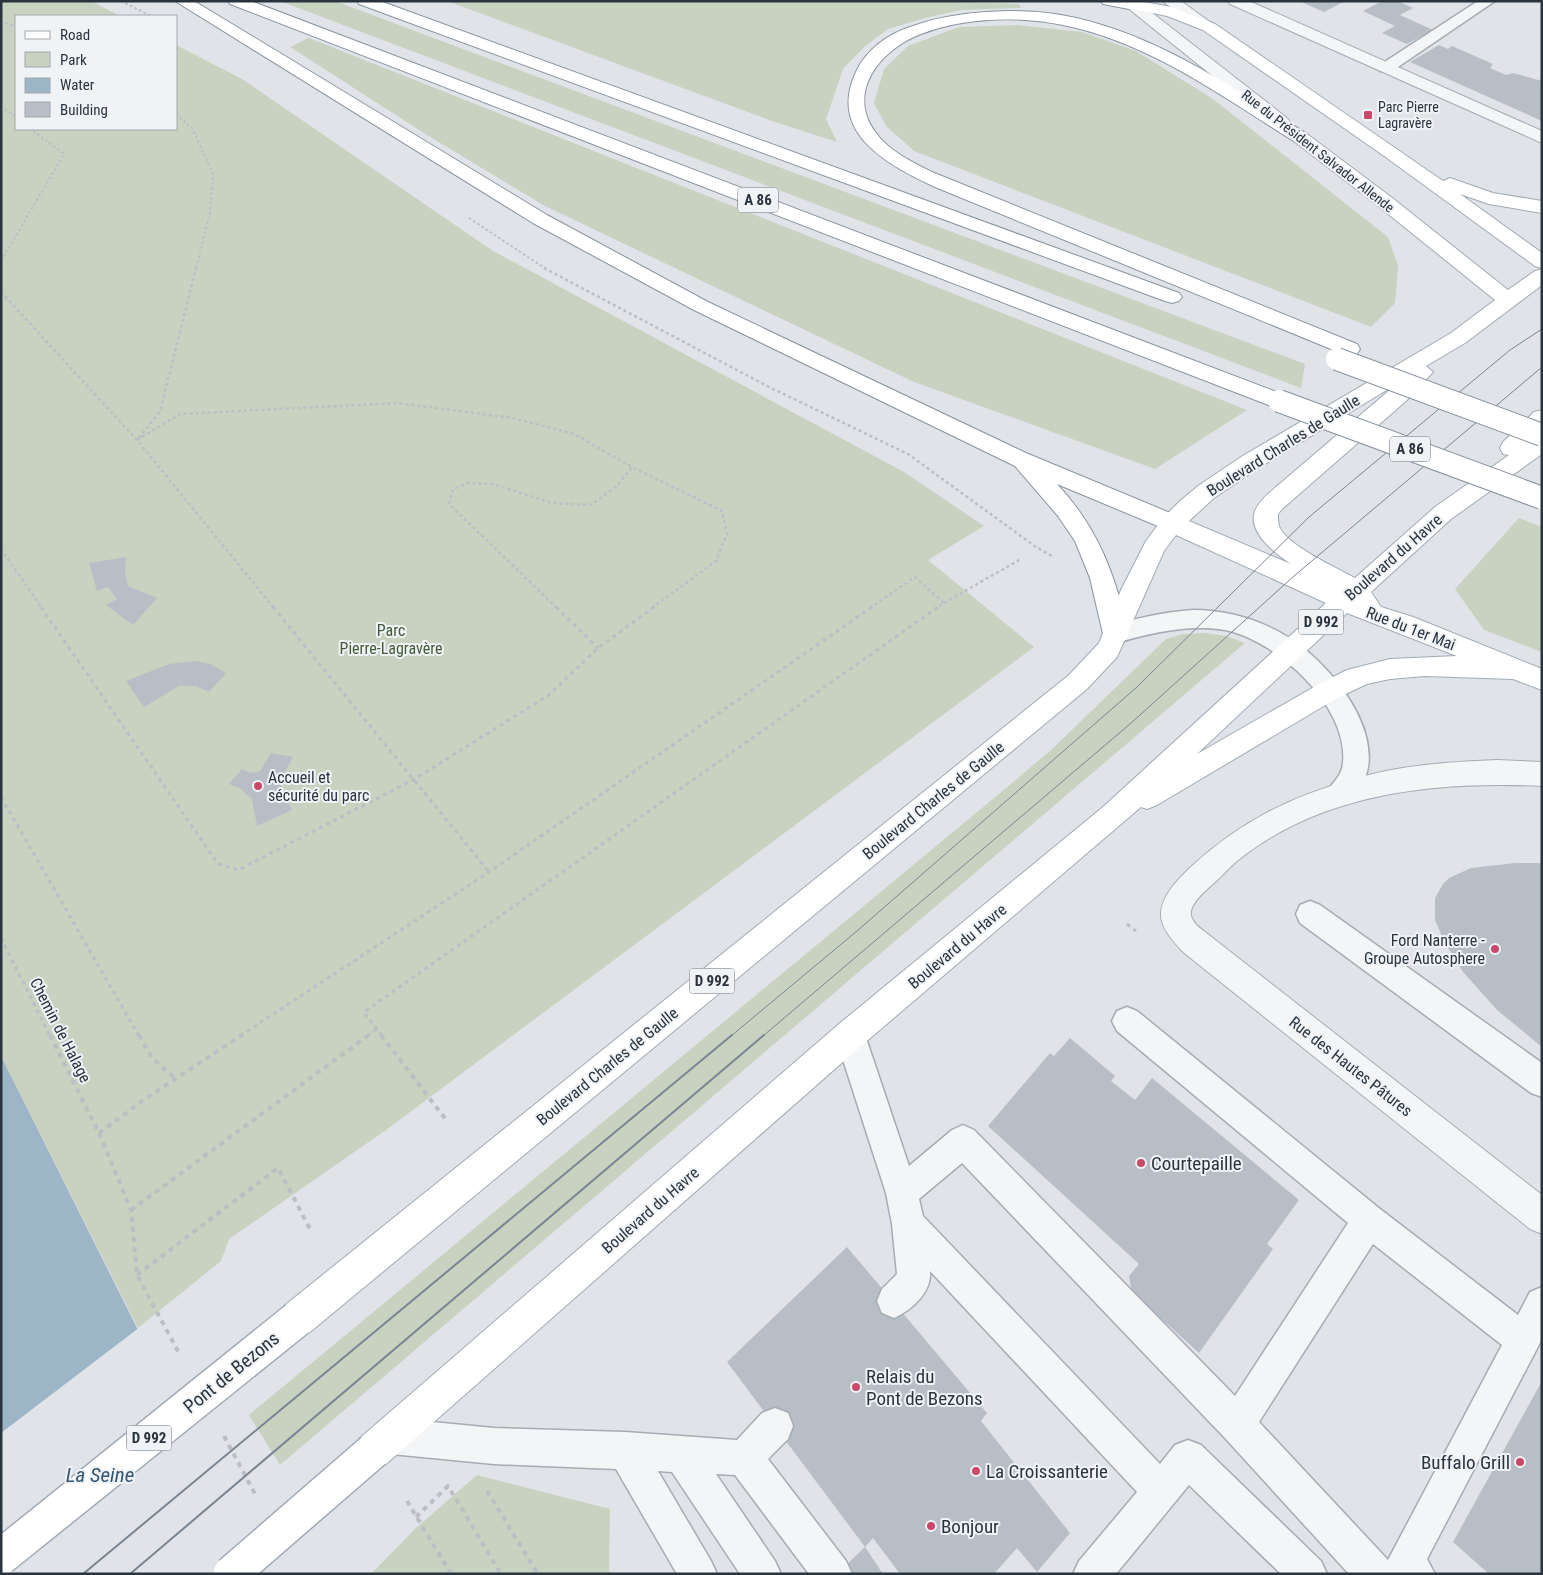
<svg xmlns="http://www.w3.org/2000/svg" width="1543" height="1575" viewBox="0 0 1543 1575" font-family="'Roboto Condensed',sans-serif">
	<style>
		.green { fill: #c7d2c1 }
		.water { fill: #9cb6c7 }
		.pier { fill: #e0e4e9 }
		.building { fill: #b7bec5 }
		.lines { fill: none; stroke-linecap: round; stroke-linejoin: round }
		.service-casing { stroke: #a5acb3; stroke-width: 3 }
		.minor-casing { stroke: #a5acb3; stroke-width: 2 }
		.tertiary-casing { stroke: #a5acb3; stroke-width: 2 }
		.primary-casing { stroke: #a0aab4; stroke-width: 2 }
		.motorway-casing { stroke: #88939f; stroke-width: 2 }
		.path-far3 { stroke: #babfc3; stroke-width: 2; stroke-dasharray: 2.5 2.5; stroke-linecap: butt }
		.path-far2 { stroke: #babfc3; stroke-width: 2.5; stroke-dasharray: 3 3; stroke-linecap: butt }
		.path-far1 { stroke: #babfc3; stroke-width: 3; stroke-dasharray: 4 4; stroke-linecap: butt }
		.path { stroke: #babfc3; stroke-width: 4; stroke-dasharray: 5 5; stroke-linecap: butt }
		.service { fill: #f3f5f7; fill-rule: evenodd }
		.minor { fill: #f3f5f7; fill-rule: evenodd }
		.tertiary { fill: #f3f5f7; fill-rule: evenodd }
		.primary { fill: #fff; fill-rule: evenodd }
		.motorway { fill: #fff; fill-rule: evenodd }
		.tram-far1 { stroke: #7a8592; stroke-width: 1 }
		.tram { stroke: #7a8592; stroke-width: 2 }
		.primary-bridge-casing { stroke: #a0aab4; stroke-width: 38; stroke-linecap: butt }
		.motorway-bridge-casing { stroke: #88939f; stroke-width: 24; stroke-linecap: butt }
		.primary-bridge { stroke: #fff; stroke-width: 35 }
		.motorway-bridge { stroke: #fff; stroke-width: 22 }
		.poi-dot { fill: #ca496a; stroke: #f0f3f6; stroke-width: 2 }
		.labels { text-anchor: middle; stroke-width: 4; stroke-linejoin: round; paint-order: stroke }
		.far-poi-label { font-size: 14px; fill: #29343f; stroke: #f0f3f6; text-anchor: start }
		.far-street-label { font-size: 14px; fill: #29343f; stroke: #f0f3f6 }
		.shield { fill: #f0f3f6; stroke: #656d76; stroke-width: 1 }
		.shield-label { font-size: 15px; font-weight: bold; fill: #29343f }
		.street-label { font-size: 16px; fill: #29343f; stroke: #f0f3f6 }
		.park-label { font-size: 16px; fill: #415b37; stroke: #f0f3f6 }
		.poi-label { font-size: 16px; fill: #29343f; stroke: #f0f3f6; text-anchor: start }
		.near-poi-label { font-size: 19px; fill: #29343f; stroke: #f0f3f6; text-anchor: start }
		.near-street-label { font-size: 19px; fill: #29343f; stroke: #f0f3f6 }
		.near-water-label { font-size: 21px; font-style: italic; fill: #355672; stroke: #f0f3f6 }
	</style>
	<rect width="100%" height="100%" fill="#e0e4e9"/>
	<!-- green -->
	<g class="green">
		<polygon points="1,1 91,1 120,16 16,16 16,129 176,129 176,45 242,79 493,251 904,472 984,526 928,560 1034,647 386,1130 229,1239 221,1261 138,1328 1,1056"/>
		<polygon points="280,1 335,1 1305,364 1301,388"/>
		<polygon points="447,1 921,1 1019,4 1021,8 961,10 925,18 888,29 865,46 843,69 826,119 837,142 772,121"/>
		<polygon points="1018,25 1082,32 1136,51 1213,99 1388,237 1398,266 1395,303 1371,327 914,151 886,126 874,103 884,69 908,46 959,27"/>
		<polygon points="309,38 1247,410 1155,469 914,382 545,206 427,135 290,47"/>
		<polygon points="1519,518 1542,527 1542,652 1484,630 1455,589"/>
		<polygon points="1205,633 1226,636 1245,643 280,1465 249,1415 1011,784 1052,749 1166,639 1183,634"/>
		<polygon points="477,1475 610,1509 609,1571 611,1574 371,1574 416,1528"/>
	</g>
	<!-- water -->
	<polygon class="water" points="1,1056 260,1574 1,1574"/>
	<!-- pier -->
	<polygon class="pier" points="140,1327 262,1574 1,1574 1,1433"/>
	<!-- building -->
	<g class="building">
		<polygon points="1299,1 1345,1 1324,12"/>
		<polygon points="1382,1 1397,1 1413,8 1400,15 1433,30 1407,44 1382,33 1395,26 1363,11"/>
		<polygon points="1439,45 1448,49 1452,46 1493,64 1490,68 1506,75 1513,73 1542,81 1542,121 1410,62"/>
		<polygon points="126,557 125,571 128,586 157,598 133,625 106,605 117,599 108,587 97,591 89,563"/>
		<polygon points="196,661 210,664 226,673 209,692 196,686 179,686 144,707 126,681 169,664"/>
		<polygon points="271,753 293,757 285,772 281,787 292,810 257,826 252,799 240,788 229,784 242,769 250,773 260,771"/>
		<polygon points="1515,863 1542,863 1542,1047 1497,1010 1463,972 1444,941 1435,920 1435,898 1443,884 1449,878 1471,868"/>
		<polygon points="1070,1038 1115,1076 1111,1081 1135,1100 1152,1078 1299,1200 1267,1244 1273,1249 1199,1353 1132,1292 1129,1276 1139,1264 988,1126 1050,1053 1054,1056"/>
		<polygon points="847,1247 987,1413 981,1421 1070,1533 1037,1572 1017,1548 994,1574 900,1574 873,1538 865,1547 727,1362"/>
		<polygon points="1542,1381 1542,1574 1489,1574 1453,1542"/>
		<polygon points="865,1547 883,1574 837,1574"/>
	</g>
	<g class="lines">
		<!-- service casing -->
		<g class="service-casing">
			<g id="service">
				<polygon points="1478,1 1495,1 1392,71 1380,71 1378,68 1380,65"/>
				<path d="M 1193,610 C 1225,610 1254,618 1281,633 C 1328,658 1399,743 1355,795 C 1347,805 1340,807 1329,803 L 1325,795 C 1331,783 1342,777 1343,763 C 1349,706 1276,640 1225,630 C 1188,624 1151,633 1116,643 L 1108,641 L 1104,634 L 1108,627 C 1136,618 1164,612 1193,610 Z"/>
				<polygon points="1310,901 1320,905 1542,1063 1542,1097 1531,1093 1300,923 1296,914 1300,905"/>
				<path d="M 1127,1007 L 1137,1011 L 1380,1209 L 1518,1315 L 1530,1292 L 1542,1287 L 1542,1339 L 1427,1559 L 1435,1574 L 1349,1574 L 1224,1437 L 962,1163 L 919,1199 L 923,1216 L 1160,1464 L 1175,1445 L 1188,1440 L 1201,1445 L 1321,1561 L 1327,1574 L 1281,1574 L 1189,1485 L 1116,1574 L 1073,1574 L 1079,1561 L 1137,1492 L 930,1271 C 932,1292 912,1310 894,1318 L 882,1313 L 877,1301 L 882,1289 L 897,1274 L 892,1224 L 886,1193 L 835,1035 L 839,1025 L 850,1020 L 861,1025 L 865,1035 L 909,1166 L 952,1130 L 963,1125 L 974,1130 L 1235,1396 L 1348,1223 L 1117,1031 L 1112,1021 L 1117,1011 ZM 1373,1244 L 1502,1345 L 1388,1560 L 1259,1422 Z"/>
				<polygon points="775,1408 788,1413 793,1426 788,1439 768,1459 846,1561 852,1574 809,1574 735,1475 716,1474 775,1561 781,1574 740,1574 672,1472 658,1471 711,1561 717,1574 677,1574 616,1469 494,1464 391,1454 378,1449 373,1436 378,1423 391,1418 494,1428 625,1432 737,1440 762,1413"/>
			</g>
		</g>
		<!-- minor casing -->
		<g class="minor-casing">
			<g id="minor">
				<polygon points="1228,1 1249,1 1542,131 1542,143 1230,4"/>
				<path d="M 1497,760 L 1542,762 L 1542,786 C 1437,781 1322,792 1237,861 C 1229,868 1221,877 1213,884 C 1205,891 1186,907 1192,918 C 1194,924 1200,928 1205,932 L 1542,1195 L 1542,1234 L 1530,1229 L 1183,952 C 1174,942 1160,928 1161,913 C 1162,895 1179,878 1192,866 C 1241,821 1290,797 1354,779 C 1400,765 1449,762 1497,760 Z"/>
			</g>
		</g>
		<!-- tertiary casing -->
		<g class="tertiary-casing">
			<g id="tertiary">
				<polygon points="1119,1 1137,1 1287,118 1290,122 1287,126 1281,127 1275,126"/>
				<polygon points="1162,1 1181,1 1217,27 1215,30 1203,30"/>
			</g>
		</g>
		<!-- primary casing -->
		<g class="primary-casing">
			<g id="primary">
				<polygon points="1123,1 1139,1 1171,7 1215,24 1443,181 1450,178 1493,193 1542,201 1542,213 1489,204 1460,194 1542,253 1542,268 1535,266 1387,158 1203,30 1167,16 1123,7 1121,4"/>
				<path d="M 1301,133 L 1307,134 L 1391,197 L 1508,290 L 1535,271 L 1542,269 L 1542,285 L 1465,343 L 1426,366 L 1433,372 L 1406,401 L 1282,509 L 1278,514 C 1278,518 1278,523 1279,526 C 1286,545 1337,568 1355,578 L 1435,507 L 1509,455 L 1503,454 L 1500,448 L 1503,442 L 1534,412 L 1542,410 L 1542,430 L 1535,437 L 1542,435 L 1542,454 L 1451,519 L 1371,592 L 1381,607 L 1413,617 L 1542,669 L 1542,690 L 1513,679 L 1425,676 L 1390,679 L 1367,684 L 1339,697 L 1157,805 L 1147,809 L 1141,807 L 861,1046 L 386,1464 L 373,1470 L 360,1464 L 354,1451 L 360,1438 L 839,1024 L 1103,807 L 1326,603 L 1176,535 L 1164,551 L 1117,657 L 1087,689 L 310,1332 L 297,1337 L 284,1332 L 279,1319 L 284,1306 L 1069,675 L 1099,643 L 1121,590 L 1146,541 L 1164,517 L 1180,501 L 1198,486 L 1241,457 L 1451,333 L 1495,300 L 1377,205 L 1295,142 L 1292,138 L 1295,134 ZM 1398,383 L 1276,487 C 1268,494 1259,501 1255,511 C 1247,532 1276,554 1291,564 L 1189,521 L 1214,498 L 1257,469 ZM 1347,613 L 1457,656 L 1390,659 L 1347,670 L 1321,683 L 1197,754 Z"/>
			</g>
		</g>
		<!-- motorway casing -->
		<g class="motorway-casing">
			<g id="motorway">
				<path d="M 175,1 L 194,1 L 547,215 L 708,302 L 1026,453 L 1180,517 L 1184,523 L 1180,529 L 1172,532 L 1057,484 C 1099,529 1115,575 1129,634 L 1125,641 L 1116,644 L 1107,641 L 1103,634 L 1090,578 L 1075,541 L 1058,516 L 1015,466 L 694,310 L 533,223 Z"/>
				<polygon points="228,1 251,1 1287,396 1290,401 1287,406 1279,408 1271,406 230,4"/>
				<polygon points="357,1 380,1 1179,293 1182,297 1179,301 1172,303 1165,301 359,4"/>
				<polygon points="1101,1 1135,1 1137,4 1135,7 1129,9 1103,4"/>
				<path d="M 1008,11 C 1025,11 1043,12 1061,15 C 1152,31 1230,86 1307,134 L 1310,138 L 1307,142 L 1301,143 L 1295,142 C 1222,96 1148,42 1063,25 C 1018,16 964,17 921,34 C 881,49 845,92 876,133 C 889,151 912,162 932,172 L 1357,344 L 1360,349 L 1357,354 L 1350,356 L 1343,354 L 935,187 C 888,165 827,133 856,72 C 866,50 888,34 910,27 C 942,15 974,12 1008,11 Z"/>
			</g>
		</g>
		<!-- path-far3 -->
		<g class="path-far3">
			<polyline points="121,1 151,16"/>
			<polyline points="1,21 16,27"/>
			<polyline points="1,106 16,117"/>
			<polyline points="176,114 192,128 213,174 210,212 196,269"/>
			<polyline points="469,218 546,269"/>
			<polyline points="1,261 64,154 31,129"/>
		</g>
		<!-- path-far2 -->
		<g class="path-far2">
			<polyline points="544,268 769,387 908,454 1036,547 1052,556"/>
			<polyline points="1,292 137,440 274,608"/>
			<polyline points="139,438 160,411 196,268"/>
			<polyline points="137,440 180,414 398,403 512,418 574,434 632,467 722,511 727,534 716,561 652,608"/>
			<polyline points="1,549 42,608"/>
			<polyline points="944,603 1021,559"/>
			<polyline points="557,608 449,504 453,489 468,483 493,484 552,503 591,505 617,486 632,467"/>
			<polyline points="870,608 915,577 944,603 936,608"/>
		</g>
		<!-- path-far1 -->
		<g class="path-far1">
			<polyline points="41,607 218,864 238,870 413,780 549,695 598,648 654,607"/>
			<polyline points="273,607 489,872"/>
			<polyline points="556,607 598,648"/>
			<polyline points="1,797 139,1036"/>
			<polyline points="1127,924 1136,931"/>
			<polyline points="1,938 50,1036"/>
			<polyline points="240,1036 489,872 872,607"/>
			<polyline points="367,1036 378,1028"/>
			<polyline points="382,1036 364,1012 938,607"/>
		</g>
		<!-- path -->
		<g class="path">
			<polyline points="50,1035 99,1133 131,1210 137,1275 180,1355"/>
			<polyline points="139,1035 152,1058 176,1079"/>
			<polyline points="381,1035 447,1121"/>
			<polyline points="99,1133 145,1099 242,1035"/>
			<polyline points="131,1210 369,1035"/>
			<polyline points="137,1275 278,1168 310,1229"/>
			<polyline points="224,1436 255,1494"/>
			<polyline points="487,1491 538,1574"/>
			<polyline points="407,1501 451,1574"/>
			<polyline points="416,1517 448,1486 501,1574"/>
		</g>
		<!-- service -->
		<use href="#service" class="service"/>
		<!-- minor -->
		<use href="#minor" class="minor"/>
		<!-- tertiary -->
		<use href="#tertiary" class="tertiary"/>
		<!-- primary -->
		<use href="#primary" class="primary"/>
		<!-- motorway -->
		<use href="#motorway" class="motorway"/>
		<!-- tram-far1 -->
		<g class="tram-far1">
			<polyline points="731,1036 857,931 1137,687 1309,517 1510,350 1542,329"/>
			<polyline points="763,1036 1130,724 1294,576 1542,367"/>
		</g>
		<!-- tram -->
		<g class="tram">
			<polyline points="83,1574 732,1035"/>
			<polyline points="130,1574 764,1035"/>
		</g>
		<!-- primary-bridge casing -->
		<g class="primary-bridge-casing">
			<g id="primary-bridge">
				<polyline points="1,1557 297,1319"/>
				<polyline points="231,1574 373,1451"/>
			</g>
		</g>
		<!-- motorway-bridge casing -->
		<g class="motorway-bridge-casing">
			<g id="motorway-bridge">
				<polyline points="1337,359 1542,435"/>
				<polyline points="1279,401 1542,498"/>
			</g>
		</g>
		<!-- primary-bridge -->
		<use href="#primary-bridge" class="primary-bridge"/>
		<!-- motorway-bridge -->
		<use href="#motorway-bridge" class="motorway-bridge"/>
	</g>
	<!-- markers -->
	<g class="poi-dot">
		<rect x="1363" y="110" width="10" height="10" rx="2.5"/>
		<circle cx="258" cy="786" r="5"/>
		<circle cx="1495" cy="949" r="5"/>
		<circle cx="1141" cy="1163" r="5"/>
		<circle cx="856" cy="1387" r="5"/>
		<circle cx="1520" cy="1462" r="5"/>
		<circle cx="976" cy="1471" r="5"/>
		<circle cx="931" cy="1526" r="5"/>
	</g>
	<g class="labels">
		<!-- far-poi labels -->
		<g class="far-poi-label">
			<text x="1378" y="112">Parc Pierre<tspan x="1378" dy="16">Lagravère</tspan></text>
		</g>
		<!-- far-street labels -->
		<g class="far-street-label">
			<text transform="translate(1318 151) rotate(38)" y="5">Rue du Président Salvador Allende</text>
		</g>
		<!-- shield labels -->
		<g class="shield">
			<rect x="738" y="187.5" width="40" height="25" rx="4"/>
			<rect x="1390" y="436.5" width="40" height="25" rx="4"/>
			<rect x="1298.5" y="609.5" width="45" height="25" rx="4"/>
			<rect x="689.5" y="968.5" width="45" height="25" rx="4"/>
			<rect x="126.5" y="1425.5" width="45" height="25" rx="4"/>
		</g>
		<g class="shield-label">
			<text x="758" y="205">A 86</text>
			<text x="1410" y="454">A 86</text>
			<text x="1321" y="627">D 992</text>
			<text x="712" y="986">D 992</text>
			<text x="149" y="1443">D 992</text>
		</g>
		<!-- street labels -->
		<g class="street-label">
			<text transform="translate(1283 445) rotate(-32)" y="6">Boulevard Charles de Gaulle</text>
			<text transform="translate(1393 557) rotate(-41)" y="6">Boulevard du Havre</text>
			<text transform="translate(1411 628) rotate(21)" y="6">Rue du 1er Mai</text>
			<text transform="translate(933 800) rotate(-39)" y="6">Boulevard Charles de Gaulle</text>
			<text transform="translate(957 946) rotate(-40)" y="6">Boulevard du Havre</text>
			<text transform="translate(61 1030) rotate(63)" y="6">Chemin de Halage</text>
			<text transform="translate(607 1066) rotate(-39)" y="6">Boulevard Charles de Gaulle</text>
			<text transform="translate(1351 1066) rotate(38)" y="6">Rue des Hautes Pâtures</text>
			<text transform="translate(650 1210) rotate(-41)" y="6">Boulevard du Havre</text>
		</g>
		<!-- park labels -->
		<g class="park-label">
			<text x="391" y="636">Parc<tspan x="391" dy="18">Pierre-Lagravère</tspan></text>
		</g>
		<!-- poi labels -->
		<g class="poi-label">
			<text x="268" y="783">Accueil et<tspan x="268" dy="18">sécurité du parc</tspan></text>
			<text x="1485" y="946" text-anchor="end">Ford Nanterre -<tspan x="1485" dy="18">Groupe Autosphere</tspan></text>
		</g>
		<!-- near-poi labels -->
		<g class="near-poi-label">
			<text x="1151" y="1170">Courtepaille</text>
			<text x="866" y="1383">Relais du<tspan x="866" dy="22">Pont de Bezons</tspan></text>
			<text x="1510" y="1469" text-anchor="end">Buffalo Grill</text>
			<text x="986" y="1478">La Croissanterie</text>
			<text x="941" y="1533">Bonjour</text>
		</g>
		<!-- near-street labels -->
		<g class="near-street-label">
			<text transform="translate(231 1372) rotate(-39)" y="7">Pont de Bezons</text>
		</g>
		<!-- near-water labels -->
		<g class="near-water-label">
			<text x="100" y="1482">La Seine</text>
		</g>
	</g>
	<!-- border -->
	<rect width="1543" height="1575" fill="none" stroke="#29343f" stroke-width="5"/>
	<!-- legend -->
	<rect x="15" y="15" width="162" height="115" fill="#f0f3f6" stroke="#a0a7ad"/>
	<rect x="25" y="31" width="25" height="8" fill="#ffffff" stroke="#a0a7ad"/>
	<text x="60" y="40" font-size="15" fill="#29343f">Road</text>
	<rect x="25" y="52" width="25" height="15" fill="#c7d2c1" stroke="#a0a7ad"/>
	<text x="60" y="65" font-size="15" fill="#29343f">Park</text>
	<rect x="25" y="78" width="25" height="15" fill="#9cb6c7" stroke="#a0a7ad"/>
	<text x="60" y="90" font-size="15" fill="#29343f">Water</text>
	<rect x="25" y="102" width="25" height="15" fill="#b7bec5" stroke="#a0a7ad"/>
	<text x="60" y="115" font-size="15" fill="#29343f">Building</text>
</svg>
